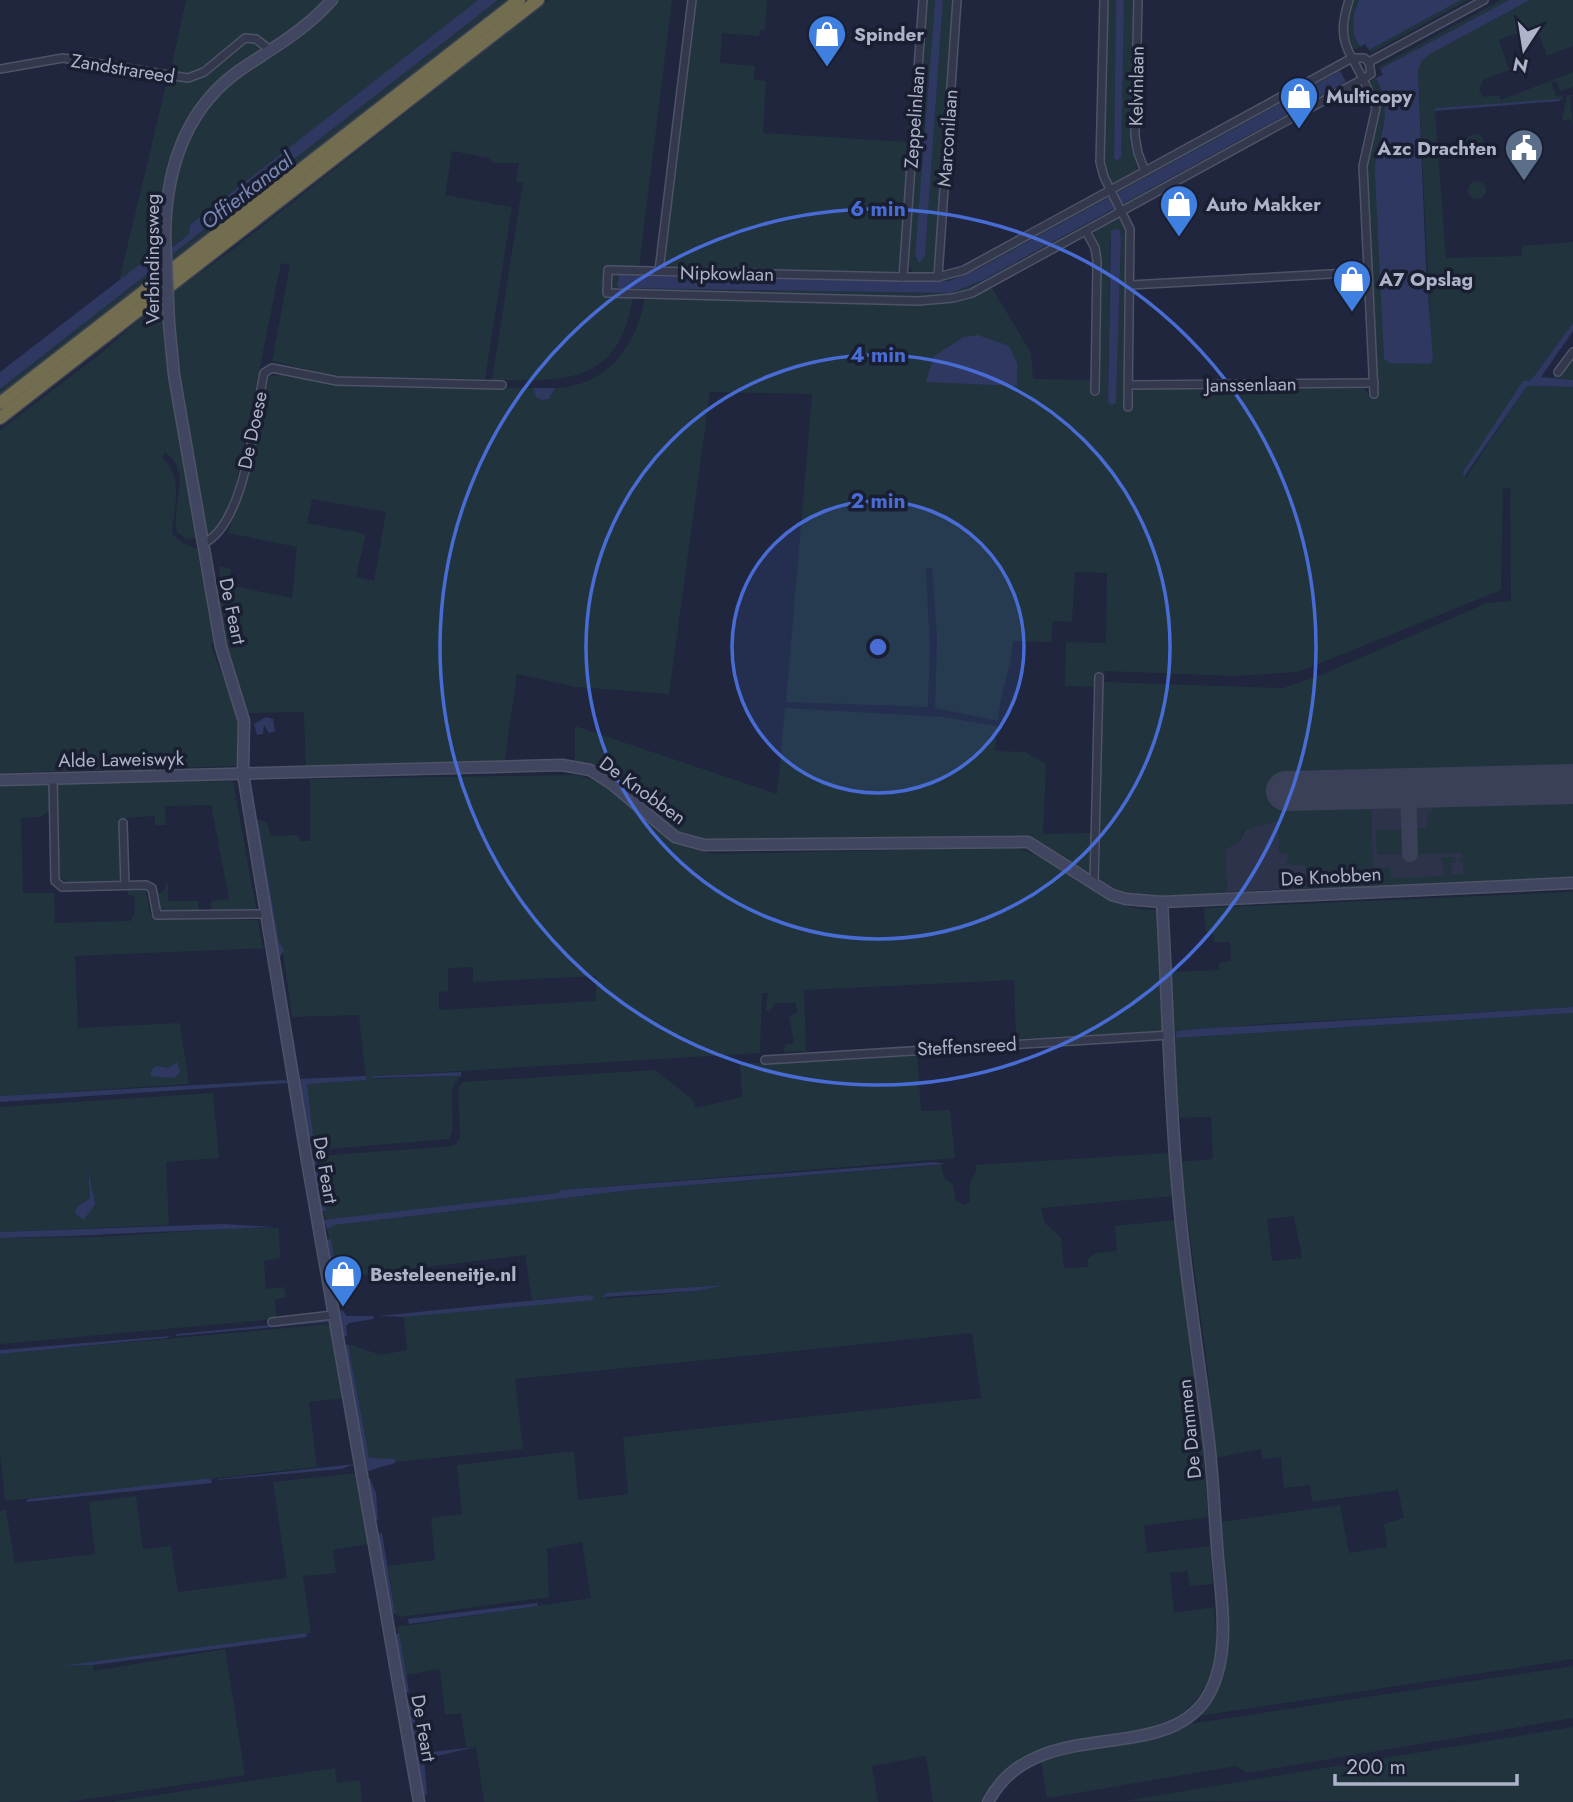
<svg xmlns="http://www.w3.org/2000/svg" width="1573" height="1802" viewBox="0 0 1573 1802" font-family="Jost,sans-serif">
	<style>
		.airport { fill: #2d334a }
		.green { fill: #21343e; fill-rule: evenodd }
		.water { fill: #2e3861 }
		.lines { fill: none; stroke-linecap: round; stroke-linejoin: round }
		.taxiway { stroke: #3a4058; stroke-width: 16 }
		.runway { stroke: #3a4058; stroke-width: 40 }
		.street-casing { stroke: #4e5367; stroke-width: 10 }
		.secondary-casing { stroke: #4e5367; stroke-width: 13 }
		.highway-casing { stroke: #3b4054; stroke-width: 15 }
		.street { stroke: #33384d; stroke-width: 7 }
		.secondary { stroke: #414660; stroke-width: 10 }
		.highway { stroke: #736d50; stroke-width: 12 }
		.secondary-bridge-casing { stroke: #4e5367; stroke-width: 13; stroke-linecap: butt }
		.secondary-bridge { stroke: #414660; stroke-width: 10 }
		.ring { fill: none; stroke: #486cd4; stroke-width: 3.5 }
		.labels { text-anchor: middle; stroke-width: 7; stroke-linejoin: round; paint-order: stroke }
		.poi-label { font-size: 19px; font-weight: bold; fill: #aeb3c9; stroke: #191e31; text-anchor: start }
		.street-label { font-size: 19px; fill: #aeb3c9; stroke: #191e31 }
		.water-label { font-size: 21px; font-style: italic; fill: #7a88b8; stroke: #191e31 }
		.centre { fill: #486cd4; stroke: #191e31; stroke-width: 3.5 }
		.ring-label { font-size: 21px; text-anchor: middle; font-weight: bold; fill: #486cd4; stroke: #191e31; stroke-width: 7; stroke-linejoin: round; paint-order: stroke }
	</style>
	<rect width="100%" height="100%" fill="#1f263d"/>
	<!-- airport -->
	<polygon class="airport" points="1573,691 1573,876 1227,892 1225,849 1241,840 1276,738"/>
	<!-- green -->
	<g class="green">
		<polygon points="186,0 330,0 319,12 271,45 254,36 197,75 170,74"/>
		<polygon points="338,0 478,0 191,225 189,234 170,248 172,175 200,113 235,77 305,32"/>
		<polygon points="498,0 509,0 0,395 0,389"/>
		<path d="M 549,0 L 672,0 L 639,267 L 603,267 L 603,296 L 633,296 C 620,385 565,381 492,380 L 523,182 L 516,182 L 519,163 L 492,163 L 489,158 L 452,151 L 445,195 L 512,207 L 485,379 L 335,376 L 272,361 L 290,265 L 281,263 L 232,504 L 222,524 L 207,536 L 180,404 L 171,294 L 232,250 Z"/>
		<polygon points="696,0 767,0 765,30 760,30 759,36 722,33 720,63 755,66 754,80 766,81 763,133 907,142 910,147 901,264 897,272 672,269 664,263"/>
		<polygon points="925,0 935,0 915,260 925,256 943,0 954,0 935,270 930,273 914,273 907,263"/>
		<polygon points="1106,0 1116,0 1114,157 1119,160 1124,0 1135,0 1132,150 1138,167 1133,175 1113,184 1103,169"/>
		<path d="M 1351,0 L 1359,0 C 1353,16 1350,32 1360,47 L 1352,51 L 1346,40 Z"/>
		<polygon points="1461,0 1468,0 1371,53 1369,50"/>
		<polygon points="1501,0 1509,0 1380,69 1378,67"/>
		<path d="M 1530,0 L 1573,0 L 1573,46 L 1547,56 L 1536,26 L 1499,40 L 1509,70 L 1483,80 L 1479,90 L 1484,97 L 1499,95 L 1501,100 L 1573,72 L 1573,87 L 1560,91 L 1556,81 L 1551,82 L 1556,96 L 1562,95 L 1563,100 L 1436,108 L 1435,112 L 1446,258 L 1522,256 L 1522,246 L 1573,242 L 1573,323 L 1463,472 L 1466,477 L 1527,386 L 1573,387 L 1573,772 L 1373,776 L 1371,780 L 1285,783 L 1286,801 L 1371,799 L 1373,869 L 1306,872 L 1305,865 L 1286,865 L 1289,854 L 1279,853 L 1278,821 L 1243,830 L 1241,840 L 1225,849 L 1227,892 C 1197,895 1115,908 1099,877 L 1103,687 L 1065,686 L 1066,642 L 1106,643 L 1107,573 L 1075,572 L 1072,622 L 1053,621 L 1051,642 L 1013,641 C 1011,669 1000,694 998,721 L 935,708 L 937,639 L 932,568 L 926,569 L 930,647 L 928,707 L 786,702 L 812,394 L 710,392 L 669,694 L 576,687 L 517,674 L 504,765 L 306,770 L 304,712 L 248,713 L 229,658 L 216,604 L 221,605 L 219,566 L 231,569 L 229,585 L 292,598 L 297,547 L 228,533 L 245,484 L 269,376 L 284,375 L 346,386 L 533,388 L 536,396 L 542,400 L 549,399 L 555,388 C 608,386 637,345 645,297 L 931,304 L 962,300 L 991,286 L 1031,353 L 1033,379 L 1092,380 L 1091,392 L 1097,392 L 1101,257 L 1094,234 L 1099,227 L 1119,219 L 1127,226 L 1126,410 L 1132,410 L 1134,391 L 1139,389 L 1362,386 L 1370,396 L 1376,396 L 1365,171 L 1379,112 L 1376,97 L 1369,82 L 1376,78 L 1387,108 L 1376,157 L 1384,359 L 1432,363 L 1418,70 L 1422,61 L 1430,54 ZM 1120,230 L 1121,238 L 1116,402 L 1108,402 L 1110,238 ZM 1510,488 L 1511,601 L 1487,603 L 1321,675 L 1283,688 L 1104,682 L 1105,671 L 1235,676 L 1298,672 L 1501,590 L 1503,489 ZM 312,499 L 386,512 L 374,581 L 356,577 L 366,534 L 307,523 Z"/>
		<path d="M 243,40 L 255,40 L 263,49 C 241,69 212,87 194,110 C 162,153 163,204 163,254 L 156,260 L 148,258 L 119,281 L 168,77 L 189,80 Z"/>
		<polygon points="1338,69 1340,71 1119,193 1118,190"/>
		<polygon points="1346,82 1347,84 1125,206 1124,203"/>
		<polygon points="1567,95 1573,95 1570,98 1573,125 1570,119 1562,121"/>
		<circle cx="1475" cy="143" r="9"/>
		<circle cx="1477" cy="190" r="9"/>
		<polygon points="1105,196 1109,198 980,268 949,281 620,275 617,279 619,288 952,293 983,280 1114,209 1114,212 973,290 958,295 923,298 612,290 611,273 940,279"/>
		<path d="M 165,298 L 197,538 L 187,539 L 177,532 C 170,506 194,472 165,452 L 162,458 C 184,476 174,508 172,533 L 181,542 L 197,549 L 215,641 L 211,644 L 212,649 L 235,707 L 239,726 L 238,766 L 0,773 L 0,430 L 95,358 Z"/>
		<polygon points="1573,356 1573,380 1554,379 1554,372 1560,374"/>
		<polygon points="785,708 944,717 997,726 995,751 1025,752 1046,764 1043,834 1092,833 1090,873 1019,835 735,843 679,836 575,765 575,726 777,794"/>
		<path d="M 576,775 C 632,787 646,842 713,854 L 987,848 C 1000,848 1013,846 1025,851 C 1071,866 1107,913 1158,910 L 1164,1031 L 1016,1039 L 1014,980 L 804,990 L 806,1051 L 784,1052 L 785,1045 L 794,1043 L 789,1016 L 797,1013 L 796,1003 L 776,1003 L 769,1012 L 766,1009 L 768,993 L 762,993 L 760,1053 L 374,1076 L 375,1079 L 461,1076 C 442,1092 460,1119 449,1139 L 317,1150 L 314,1146 L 305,1088 L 307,1084 L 366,1080 L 359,1015 L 292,1017 C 290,1004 284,948 279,943 L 258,820 L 267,822 L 271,836 L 298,835 L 300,841 L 310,841 L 310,779 ZM 473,967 L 473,982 L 596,976 L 596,1001 L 439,1010 L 439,992 L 448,991 L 448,968 Z"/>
		<polygon points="233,781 256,908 253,911 211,912 211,901 229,899 211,805 165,806 166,825 155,825 155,816 123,818 123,881 69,883 59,877 57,783"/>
		<polygon points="49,784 50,810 40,817 21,818 23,893 54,893 55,923 130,921 135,912 134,896 128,895 128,890 146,891 150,914 159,920 258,920 262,945 266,948 75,956 78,1028 180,1023 189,1084 0,1096 0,785"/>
		<polygon points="1573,798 1573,881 1378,887 1377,868 1390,867 1391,878 1445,876 1441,857 1455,857 1456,862 1451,863 1452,874 1463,874 1463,862 1459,862 1463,853 1412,854 1411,829 1427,828 1427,815 1440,802"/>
		<polygon points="1407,829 1408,854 1377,855 1376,830"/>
		<polygon points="1373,880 1371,890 1299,891 1301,885"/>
		<polygon points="168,881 168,901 198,901 199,912 160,911 156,895 164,891"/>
		<path d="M 1573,892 L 1573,1007 L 1260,1024 L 1175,1033 L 1176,1038 L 1192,1037 L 1573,1013 L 1573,1659 L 1199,1716 C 1244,1669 1223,1583 1220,1522 L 1340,1505 L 1349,1553 L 1387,1547 L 1384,1524 L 1404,1518 L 1398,1490 L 1312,1502 L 1310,1485 L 1284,1488 L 1281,1457 L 1262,1459 L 1261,1449 L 1215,1458 L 1208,1371 L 1180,1162 L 1213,1159 L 1211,1117 L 1177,1118 L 1171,972 L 1219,970 L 1219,963 L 1231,961 L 1230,942 L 1214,942 L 1213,932 L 1206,932 L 1204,908 ZM 1294,1216 L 1302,1258 L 1272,1261 L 1267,1219 Z"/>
		<polygon points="917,1053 921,1111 950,1110 955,1158 561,1190 558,1193 334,1221 325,1219 318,1156 454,1146 460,1138 458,1088 463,1082 655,1070 694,1101 695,1108 742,1097 740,1064"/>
		<path d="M 213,1093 L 219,1158 L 166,1162 L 169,1225 L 0,1232 L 0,1107 ZM 88,1168 L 94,1200 L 86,1219 L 77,1207 L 90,1198 Z"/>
		<path d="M 1169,1153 L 1173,1196 L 1041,1208 L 1045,1223 L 1061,1238 L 1064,1268 L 1088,1267 L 1088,1259 L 1095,1253 L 1117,1251 L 1115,1226 L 1176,1220 L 1198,1380 L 1208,1517 L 1144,1526 L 1147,1553 L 1210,1546 L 1213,1584 L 1190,1586 L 1187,1571 L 1170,1573 L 1174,1613 L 1214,1607 C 1215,1623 1218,1640 1215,1655 C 1194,1781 1031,1698 980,1802 L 933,1802 L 926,1756 L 872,1766 L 878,1802 L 484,1802 L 476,1747 L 466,1747 L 461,1713 L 445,1715 L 440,1669 L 406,1675 L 397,1627 L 591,1598 L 582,1542 L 547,1548 L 549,1597 L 400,1617 L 395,1613 L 388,1566 L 435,1560 L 431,1518 L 462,1514 L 457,1465 L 574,1451 L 578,1500 L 628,1494 L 623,1437 L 981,1398 L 972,1333 L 515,1379 L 523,1449 L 395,1462 L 369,1459 L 348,1344 L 381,1355 L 407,1350 L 404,1317 L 512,1307 L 587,1295 L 532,1300 L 525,1255 L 338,1278 L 327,1229 L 335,1225 L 641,1189 L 941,1165 L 945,1179 L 953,1184 L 956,1201 L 965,1205 L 970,1201 L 970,1182 L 976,1171 L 975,1165 ZM 720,1285 L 697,1291 L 608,1299 L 603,1294 Z"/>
		<polygon points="238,1228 279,1228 280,1258 264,1261 266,1289 284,1287 286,1297 275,1300 276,1319 0,1344 0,1238 100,1237"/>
		<polygon points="330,1324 345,1398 309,1402 317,1467 5,1501 0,1453 0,1354"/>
		<polygon points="357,1473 369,1544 333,1550 336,1573 303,1576 311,1633 60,1666 93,1665 94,1671 225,1649 245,1775 68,1802 0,1802 0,1511 6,1510 15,1563 95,1554 89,1502 136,1496 143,1549 171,1546 178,1592 287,1578 273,1482"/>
		<polygon points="1573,1666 1573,1718 1247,1773 1236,1766 1047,1798 1041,1760 1056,1755 1158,1738 1189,1724"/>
		<polygon points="1573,1727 1573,1802 1124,1801"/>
		<polygon points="335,1768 337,1783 360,1780 362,1802 111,1802"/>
	</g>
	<!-- water -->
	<g class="water">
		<polygon points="478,0 498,0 0,389 0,372 148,258 156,260 189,234 190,225"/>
		<polygon points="935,0 943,0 925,256 919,263 915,256"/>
		<polygon points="1116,0 1124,0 1121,157 1117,161 1114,158"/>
		<path d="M 1359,0 L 1461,0 L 1369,50 L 1365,44 L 1360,47 C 1350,31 1352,17 1359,0 Z"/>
		<path d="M 1509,0 L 1530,0 L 1430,54 L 1422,61 L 1418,70 L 1426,267 L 1433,361 L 1430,364 L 1390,363 L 1384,359 L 1375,173 C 1376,132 1396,120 1376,78 L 1383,75 L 1380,69 Z"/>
		<polygon points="1340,71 1346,82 983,280 952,293 619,288 617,284 619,275 949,281 980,268"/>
		<polygon points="1559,99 1560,101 1434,111 1436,108"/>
		<polygon points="1115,229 1120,230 1121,238 1116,403 1112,405 1108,402 1111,231"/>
		<polygon points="1573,323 1573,331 1541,377 1573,380 1573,387 1527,386 1464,477 1463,472 1523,381 1529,381 1534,376"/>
		<polygon points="978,335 1009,346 1017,363 1017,386 926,382 934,356 964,337"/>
		<polygon points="533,388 555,388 549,399 542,400 536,397"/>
		<polygon points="266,717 273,719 275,731 269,733 264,725 263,734 257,735 254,724"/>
		<polygon points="258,820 279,942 284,950 280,957 277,958 253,821"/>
		<polygon points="1573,1007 1573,1013 1175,1038 1177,1031 1196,1029"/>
		<polygon points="177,1062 180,1072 175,1078 150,1076 152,1069 157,1066 168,1068"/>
		<polygon points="461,1072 461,1076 373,1078 374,1076"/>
		<polygon points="366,1076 366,1080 307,1084 314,1146 310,1147 298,1079"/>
		<polygon points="285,1080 288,1083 0,1102 0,1096"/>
		<polygon points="315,1157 326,1211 321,1211 312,1160"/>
		<polygon points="934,1162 946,1164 641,1189 335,1225 327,1229 323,1220 558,1193 561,1190"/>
		<polygon points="88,1168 95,1204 84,1220 75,1213 77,1207 90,1198"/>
		<path d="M 224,1224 L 274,1227 L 109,1234 C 75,1237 36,1236 0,1238 L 0,1232 Z"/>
		<polygon points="331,1239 341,1300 338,1303 326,1240"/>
		<polygon points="724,1285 697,1291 602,1297 606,1293"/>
		<polygon points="587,1295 594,1297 593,1300 404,1317 378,1316"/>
		<polygon points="342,1310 347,1316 373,1316 374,1319 349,1323 346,1326 347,1336 344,1337 338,1313"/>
		<polygon points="323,1320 330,1322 176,1336 176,1334"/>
		<polygon points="170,1336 167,1338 0,1354 0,1350"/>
		<polygon points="348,1344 369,1458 395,1459 395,1463 368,1471 344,1346"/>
		<polygon points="355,1464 341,1469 217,1480 218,1479"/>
		<polygon points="370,1478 376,1493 378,1520 374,1520 367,1481"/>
		<polygon points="204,1479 211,1479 212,1483 26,1502 28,1499"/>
		<polygon points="382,1533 395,1613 393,1614 377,1534"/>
		<polygon points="537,1603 538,1606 409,1624 408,1619"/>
		<polygon points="306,1633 307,1637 93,1665 60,1666"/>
		<polygon points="399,1633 409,1692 404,1692 394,1635"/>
		<polygon points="410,1698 422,1753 476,1747 424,1759 427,1794 424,1796 406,1700"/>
	</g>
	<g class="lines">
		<!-- taxiway -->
		<polyline class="taxiway" points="1408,788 1410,854"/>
		<!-- runway -->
		<polyline class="runway" points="1286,791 1573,784"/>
		<!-- street casing -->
		<g class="street-casing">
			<g id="street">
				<polyline points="1104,0 1100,162 1104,177 1130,229 1128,407"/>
				<polyline points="1138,0 1135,136 1138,153 1145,171"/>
				<path d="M 1349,0 C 1342,22 1340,38 1352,58 L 1364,58 L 1369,62 L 1371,74 L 1363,79 L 1376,108 L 1363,166 L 1374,394"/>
				<polygon points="1352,58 1363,79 972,293 953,298 918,301 607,293 608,270 903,277 938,277 964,270"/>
				<polyline points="1369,62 1484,0"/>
				<polyline points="0,69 63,58 188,78 204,72 245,38 256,39 270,50"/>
				<polyline points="1086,231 1095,248 1097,261 1095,391"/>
				<polyline points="659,271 692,0"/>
				<polyline points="903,277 923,0"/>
				<polyline points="938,277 957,0"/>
				<polyline points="1130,285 1368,272"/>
				<polyline points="1558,372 1573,352"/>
				<polyline points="1129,385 1374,383"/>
				<path d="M 202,544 C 245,527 255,416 264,373 L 272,368 L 337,381 L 502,385"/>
				<polyline points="53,778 55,881 62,887 146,885 152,888 157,915 266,914"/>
				<polyline points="123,823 125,885"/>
				<polyline points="1094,884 1099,677"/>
				<polyline points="765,1060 1170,1035"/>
				<polyline points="272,1322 333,1315"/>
			</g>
		</g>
		<!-- secondary casing -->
		<g class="secondary-casing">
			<g id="secondary">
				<path d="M 165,235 C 166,169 185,107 243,68 C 276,46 305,30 332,0"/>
				<polyline points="169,323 174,375 221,647 244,721 243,774 306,1155 419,1802"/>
				<polyline points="0,780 562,765 590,770 612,784 675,837 704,845 1028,842 1112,895 1126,899 1162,902 1573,883"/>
				<path d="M 988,1802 C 1036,1710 1170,1770 1210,1692 C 1232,1649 1220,1592 1217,1546 C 1214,1509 1213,1471 1208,1435 C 1199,1357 1186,1281 1179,1203 C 1169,1103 1168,1002 1162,902"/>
			</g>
		</g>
		<!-- highway casing -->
		<g class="highway-casing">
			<g id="highway">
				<polyline points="0,403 519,0"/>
				<polyline points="0,418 538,0"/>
			</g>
		</g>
		<!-- street -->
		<use href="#street" class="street"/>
		<!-- secondary -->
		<use href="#secondary" class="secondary"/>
		<!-- highway -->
		<use href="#highway" class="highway"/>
		<!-- secondary-bridge casing -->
		<g class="secondary-bridge-casing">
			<polyline id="secondary-bridge" points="165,235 169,323"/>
		</g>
		<!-- secondary-bridge -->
		<use href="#secondary-bridge" class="secondary-bridge"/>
	</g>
	<!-- distance rings -->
	<circle cx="878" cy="647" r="146" fill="#486cd4" fill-opacity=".12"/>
	<g class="ring">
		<circle cx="878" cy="647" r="146"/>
		<circle cx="878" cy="647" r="292"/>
		<circle cx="878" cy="647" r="438"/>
	</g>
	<!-- icons -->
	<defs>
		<g id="shop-pin" transform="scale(2.0125)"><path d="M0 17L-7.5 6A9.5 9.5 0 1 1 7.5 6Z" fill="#3f7fe0" stroke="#191e31"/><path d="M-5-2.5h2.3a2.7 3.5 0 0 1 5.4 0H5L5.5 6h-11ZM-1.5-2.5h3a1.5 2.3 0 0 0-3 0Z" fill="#fff"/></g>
		<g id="civic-pin" transform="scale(2.0125)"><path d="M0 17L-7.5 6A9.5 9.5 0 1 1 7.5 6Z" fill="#5c6f8a" stroke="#191e31"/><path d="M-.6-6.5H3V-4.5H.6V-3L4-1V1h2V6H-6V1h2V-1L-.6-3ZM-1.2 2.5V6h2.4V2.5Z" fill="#fff"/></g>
	</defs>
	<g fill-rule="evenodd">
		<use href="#shop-pin" x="827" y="34"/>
		<use href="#shop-pin" x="1299" y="96"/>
		<use href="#civic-pin" x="1524" y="148"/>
		<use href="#shop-pin" x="1179" y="204"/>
		<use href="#shop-pin" x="1352" y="279"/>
		<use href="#shop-pin" x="343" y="1274"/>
	</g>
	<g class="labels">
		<!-- poi labels -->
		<g class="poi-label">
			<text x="854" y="41">Spinder</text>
			<text x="1326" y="103">Multicopy</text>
			<text x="1497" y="155" text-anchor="end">Azc Drachten</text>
			<text x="1206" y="211">Auto Makker</text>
			<text x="1379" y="286">A7 Opslag</text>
			<text x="370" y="1281">Besteleeneitje.nl</text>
		</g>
		<!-- street labels -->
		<g class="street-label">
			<text transform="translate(123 68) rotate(9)" y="7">Zandstrareed</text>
			<text transform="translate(1136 86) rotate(-89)" y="7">Kelvinlaan</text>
			<text transform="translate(914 117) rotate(-86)" y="7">Zeppelinlaan</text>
			<text transform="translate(947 138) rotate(-86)" y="7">Marconilaan</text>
			<text transform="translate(152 259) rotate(-90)" y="7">Verbindingsweg</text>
			<text transform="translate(727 273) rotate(1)" y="7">Nipkowlaan</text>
			<text transform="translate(1251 384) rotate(-1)" y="7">Janssenlaan</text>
			<text transform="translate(252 430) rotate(-78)" y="7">De Doese</text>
			<text transform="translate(233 611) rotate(78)" y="7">De Feart</text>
			<text transform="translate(121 759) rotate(-1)" y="7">Alde Laweiswyk</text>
			<text transform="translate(643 790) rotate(36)" y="7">De Knobben</text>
			<text transform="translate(1331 876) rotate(-3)" y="7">De Knobben</text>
			<text transform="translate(967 1046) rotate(-3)" y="7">Steffensreed</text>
			<text transform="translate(326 1170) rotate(80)" y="7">De Feart</text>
			<text transform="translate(1189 1429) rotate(-96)" y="7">De Dammen</text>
			<text transform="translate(424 1728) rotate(80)" y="7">De Feart</text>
		</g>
		<!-- water labels -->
		<g class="water-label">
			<text transform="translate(247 191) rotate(-38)" y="7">Offierkanaal</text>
		</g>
	</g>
	<circle cx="878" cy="647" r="10" class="centre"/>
	<g class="ring-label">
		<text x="878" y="216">6 min</text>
		<text x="878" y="362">4 min</text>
		<text x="878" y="508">2 min</text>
	</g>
	<!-- north arrow -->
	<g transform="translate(1524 49) rotate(192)" stroke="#191e31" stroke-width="5" paint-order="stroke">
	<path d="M0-5L12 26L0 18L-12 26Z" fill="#aeb3c9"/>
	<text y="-10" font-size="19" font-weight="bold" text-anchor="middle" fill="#aeb3c9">N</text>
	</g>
	<!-- scale -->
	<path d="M1335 1774v10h182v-10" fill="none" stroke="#aeb3c9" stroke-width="3.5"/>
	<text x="1346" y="1774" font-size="21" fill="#aeb3c9" stroke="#191e31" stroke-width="5" paint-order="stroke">200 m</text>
</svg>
